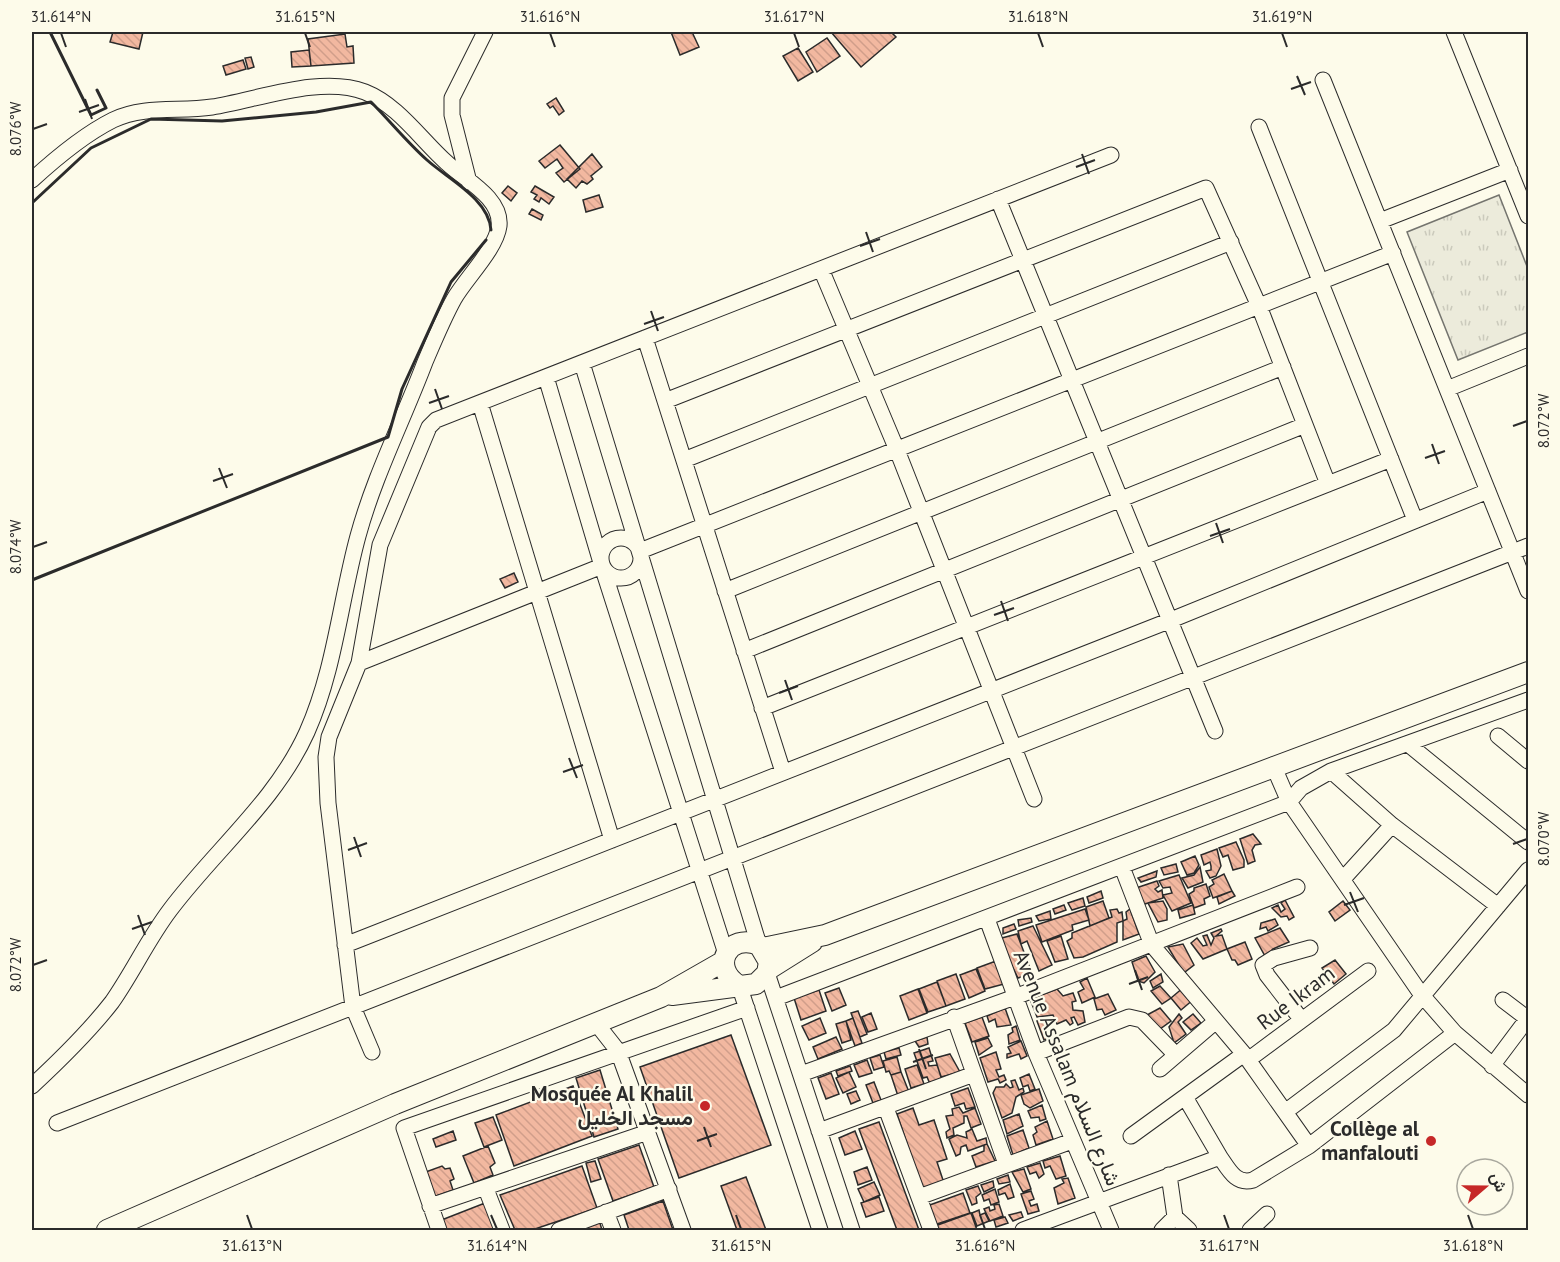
<svg xmlns="http://www.w3.org/2000/svg" width="1560" height="1262" font-family="'PT Sans',Vazirmatn,sans-serif">
	<defs>
		<pattern id="park-tufts" width="24" height="20" patternUnits="userSpaceOnUse" patternTransform="scale(1.5)"><rect width="24" height="20" fill="#ecebdb"/><path d="M3 7l-1-3M5 7V3M7 7l1-3M15 17l-1-3M17 17v-4M19 17l1-3" fill="none" stroke="#cbcabc"/></pattern>
		<pattern id="building-back-hatch" width="6" height="6" patternUnits="userSpaceOnUse" patternTransform="scale(1.5)"><rect width="6" height="6" fill="#f2b8a0"/><path d="M-1 5l2 2M0 0l6 6M5-1l2 2" fill="none" stroke="#d09e8a"/></pattern>
	</defs>
	<rect width="100%" height="100%" fill="#fdfbea"/>
	<path fill="url(#park-tufts)" stroke="#74746e" stroke-width="1.5" d="M1499,195l29,74v63l-70,28 -51,-128z"/>
	<path fill="url(#building-back-hatch)" stroke="#2b2b2b" stroke-width="1.5" d="M113,32h30l-4,17 -29,-7z
		M671,32h21l7,15 -19,8z
		M831,32h60l5,5 -35,30z
		M345,34l2,13 6,-1 1,17 -43,3 -3,-27z
		M827,38l13,18 -23,16 -11,-20z
		M798,48l15,24 -15,9 -15,-25z
		M309,50l2,16 -19,1 -1,-15z
		M251,57l3,10 -6,2 -3,-11z
		M243,60l3,9 -20,6 -3,-9z
		M556,98l8,13 -5,4 -6,-9 -3,2 -3,-4z
		M560,145l20,24 -16,13 -8,-9 7,-5 -6,-9 -12,9 -6,-7z
		M592,154l10,13 -11,9 2,3 -6,5 -5,-3 -6,7 -9,-9z
		M508,186l9,7 -6,8 -9,-8z
		M535,186l19,11 -5,7 -8,-6 -2,4 -5,-3 3,-4 -6,-3z
		M599,195l4,12 -17,5 -3,-12z
		M532,209l11,6 -2,5 -12,-6z
		M514,573l4,9 -13,6 -5,-9z
		M1253,834l8,10 -6,1 -3,5 3,11 -7,3 -8,-25z
		M1236,842l8,18v7l-11,3 -5,-15 -5,2 -4,-9z
		M1217,849l4,17 -5,10 -6,2 -4,-7 5,-1v-4l-1,-4 -6,3 -3,-10z
		M1195,856l4,9 -5,8 -7,2 -6,-13z
		M1176,864l2,8 -14,3 -3,-7z
		M1200,867l3,15 -15,6 -6,-10 12,-3z
		M1157,871l-1,6 -15,5 -3,-4z
		M1224,874l8,17 -19,7 -4,-11 5,-3 -2,-4z
		M1179,875l12,28 -19,8 -9,-16 9,-2 -2,-6 -7,1 -4,-7z
		M1157,881l2,5 -4,3 3,3 4,-2 1,8 -21,7 -6,-17z
		M1206,884l4,12 -6,3 1,5 -11,4 -5,-14 5,-3v-3z
		M1101,891l2,7 -14,5 -2,-6z
		M1232,891l3,5 -16,8 -2,-7z
		M1083,898l2,8 -13,4 -4,-7z
		M1285,900l9,17 -5,3 -2,-4 -6,1 -9,-9 6,-3 3,7 4,-3 -4,-6z
		M1103,901l6,17 -19,8 -4,-19z
		M1163,901l4,8v11l-9,2 -10,-19z
		M1343,901l7,9 -15,11 -6,-9z
		M1064,905l2,5 -11,4 -2,-5z
		M1193,905l2,9 -15,4 -2,-8z
		M1085,909l4,11 -17,5 1,5 -31,12 -6,-17z
		M1117,909l2,4 3,-1 1,9 -6,2v19l-34,15 -9,1 -7,-17 5,-3v-5l40,-16 -2,-7z
		M1130,909l9,25 -16,6v-19l4,-2 -1,-7z
		M1050,911l1,8 -12,2 -3,-5z
		M1031,918l1,4 -13,4 -1,-6z
		M1275,919l3,6 -10,6 -2,-4 -6,2 1,-6z
		M1014,924l2,5 -13,5v-6z
		M1033,926l19,39 -13,6 -12,-30 -6,3 -3,-13z
		M1280,928l9,14 -16,7 -8,7 -10,-18z
		M1221,929l1,2 -6,5 6,-1 5,14 -24,10 -12,-16 6,-5 6,8 4,-1 -4,-9 4,-1 4,10 3,-7 -3,-5z
		M1017,934l15,39 -14,5 -20,-39z
		M1061,936l7,23 -13,3 -8,-21z
		M1245,942l7,17 -14,6 -3,-5h-3l-5,-11z
		M1183,944l11,21 -13,10 -1,-8 -12,-20z
		M1146,956l9,16 -11,11 -6,-2 -6,-19z
		M1335,960l11,14 -12,10 -12,-16z
		M996,961l8,23 -19,5 -8,-21z
		M976,969l9,22 -16,7 -9,-23z
		M956,974l9,25 -19,7 -9,-25z
		M1161,974l2,8 -10,6 -3,-7z
		M1087,978l8,19 -13,6 -4,-11 6,-3 -4,-7z
		M937,982l9,24 -18,6 -9,-23z
		M1160,986l11,12 -9,6 -11,-13z
		M1184,987l10,12 -13,11 -10,-12z
		M839,988l7,17 -14,6 -7,-18z
		M918,989l9,24 -18,7 -9,-24z
		M1057,989l6,7 10,-3 3,8 -4,1 1,8 10,1 2,11 -7,3 -4,-8 -3,1 2,5 -3,2 -4,-5 -9,4 -4,-9 -16,2 -7,-18z
		M819,990l7,21 -25,9 -7,-22z
		M1108,994l8,16 -11,5 -3,-6 -5,1 -3,-11z
		M1005,1008l6,17 -14,2 -2,-8 -6,3 -2,-6z
		M1160,1008l11,13 -11,8 -13,-14z
		M858,1011l9,23 -7,3 -9,-24z
		M871,1013l6,16 -9,3 -6,-15z
		M1179,1014l3,4 -4,4 8,12 -12,9 -5,-16z
		M1193,1014l8,9 -10,7 -8,-8z
		M982,1017l7,19 -17,6 -7,-19z
		M820,1018l6,15 -17,7 -7,-14z
		M853,1018l9,25 -7,3 -9,-25z
		M1046,1019l8,16 -10,5 -7,-19z
		M846,1021l5,19 -9,3 -6,-19z
		M1016,1026l4,14 -11,4 -1,-9 5,-3 -1,-4z
		M731,1035l40,110 -92,33 -39,-111z
		M836,1037l6,12 -24,10 -5,-12z
		M927,1037l1,7 -9,3 -4,-6z
		M988,1038l4,8 -13,9 -4,-13z
		M1021,1041l6,15 -6,3 -2,-5 -12,4v-4l4,-1 -3,-6z
		M899,1048l2,7 -15,4 -2,-7z
		M929,1048l4,13 -5,1 1,4 8,-1 5,14 -12,5 -3,-7 -4,1 -9,-25z
		M996,1052l5,17 -5,1 3,7 5,-2 2,5 -6,3 -2,-4 -10,3 -8,-24z
		M950,1054l10,18 -19,5 -6,-19z
		M880,1055l4,12 -10,3 -4,-12z
		M897,1057l4,15 -10,3 -2,-4 -3,1 -3,-11z
		M867,1060l5,13 -13,4 -5,-12z
		M917,1065l7,19 -13,4 -6,-19z
		M850,1066l2,5 -14,5 -2,-5z
		M600,1070l18,59 -24,8 -18,-59z
		M849,1072l7,15 -13,6 -7,-15z
		M901,1072l8,20 -11,4 -7,-21z
		M831,1073l8,21 -13,5 -8,-21z
		M1029,1074l6,15 -5,2 -2,-6 -5,2 -3,-9z
		M1015,1080l4,10 4,-2 1,4 -8,5 -4,16 -10,5 -9,-25 3,-6h8l2,-3 4,4 3,-1 -2,-6z
		M874,1082l7,18 -8,3 -7,-18z
		M573,1086l19,50 -78,30 -18,-51z
		M968,1088l7,19 -9,2 -2,-6 -9,3 -4,-12z
		M1039,1089l4,12 -13,7 -6,-4 -3,-9z
		M856,1091l4,9 -9,4 -4,-10z
		M1042,1105l4,14 -6,2 -1,-4 -8,1 -3,-7z
		M959,1107l4,6 12,-5 6,16 -10,4 -4,-12h-3v7l-11,5 1,7 -7,3 -1,-6 4,-3 -4,-13 7,-1 -1,-6z
		M913,1108l6,17 15,-5 13,39 -10,3 7,21 -21,8 -26,-77z
		M1019,1114l4,12 -16,8 -4,-14z
		M493,1117l9,23 -18,7 -9,-24z
		M1047,1121l6,18 -17,6 -3,-10 4,-3 -2,-5z
		M879,1122l40,108h-22l-38,-101z
		M972,1129l5,12 9,-3 1,6 -19,7 -2,-6 -5,2 -1,7 -4,2 -7,-17 8,-4 10,3 -1,-6z
		M1023,1130l6,18 -16,7 -6,-19z
		M453,1131l3,9 -20,7 -3,-8z
		M855,1131l7,18 -17,6 -6,-17z
		M987,1144l8,17 -19,6 -4,-11 12,-5v-6z
		M639,1145l15,42 -41,14 -15,-42z
		M488,1146l7,17 -5,4 3,8 -19,8 -11,-27z
		M1060,1156l6,20 -10,3 -6,-13 -5,2 -2,-7z
		M595,1161l6,18 -10,3 -5,-19z
		M1040,1163l4,11 -5,4 -3,-6 -6,2 -3,-7z
		M442,1166l3,3 5,-1 4,11 -4,2 3,9 -22,8 -8,-25z
		M582,1166l15,42 -65,22h-17l-15,-35z
		M867,1167l5,13 -14,5 -4,-13z
		M1024,1169l7,20 -8,3 -11,-20z
		M1008,1175l2,7 -11,2 -2,-5z
		M746,1177l20,53h-29l-16,-44z
		M1068,1178l7,20 -17,6 -4,-16 10,-5 -2,-4z
		M993,1181l1,6 -10,5 -3,-7z
		M874,1182l6,13 -16,7 -6,-13z
		M1010,1184l4,13 -6,2 -3,-6 -6,2 -1,-5z
		M978,1186l3,7 -5,4 1,6 -5,2 -6,-15z
		M995,1189l4,13 -8,3 -2,-6 -5,2 -2,-6z
		M1031,1191l3,8 -5,2 2,5 6,-2 2,7 -11,3 -7,-20z
		M963,1193l7,20 -36,12 -7,-19z
		M879,1197l5,14 -18,6 -5,-14z
		M663,1201l10,29h-44l-5,-15z
		M485,1203l10,27h-53l-3,-9z
		M999,1204l4,12 -13,5 -6,-12 5,-2 1,4 5,-2 -1,-4z
		M979,1210l1,5 5,-2 4,8 -12,5 -5,-13z
		M1021,1212l2,5 -10,4 -4,-6z
		M971,1213l6,17h-41l-1,-4z
		M1005,1217l3,6 -12,4 -2,-7z
		M599,1220l3,10h-32z"/>
	<g fill="none" stroke-linecap="round" stroke-linejoin="round">
		<g stroke="#2b2b2b" stroke-width="17">
			<path id="minor" d="M1454,32l74,184
				M1323,80l205,511
				M1259,127l156,393
				M32,180c24,-22 51,-45 81,-60 31,-15 66,-8 99,-13 45,-7 109,-32 153,-15 33,13 57,49 82,71 18,17 55,35 52,63 -3,23 -33,52 -45,73 -11,20 -20,42 -29,63 -22,58 -51,115 -67,174 -18,66 -23,133 -51,196 -31,69 -92,118 -137,178 -22,29 -37,62 -58,92 -24,31 -52,58 -80,84
				M469,182l-17,-67v-17l33,-66
				M998,199l217,532
				M1380,221l130,-51
				M821,269l76,181 137,349
				M645,338l138,434
				M582,363l177,582
				M546,377l56,189 124,388
				M1447,389l81,-33
				M665,401l541,-213 53,118 69,178
				M480,403l132,437
				M684,460l547,-218
				M601 558a20 20 0 1 1 40 0a20 20 0 1 1-40 0Z
				M640,551l753,-298
				M725,591l558,-224
				M744,651l561,-226
				M359,663l243,-97
				M762,708l629,-249
				M1498,736l30,25
				M1408,744l120,98
				M1273,765l16,37 132,192 34,39 73,62
				M1331,771l61,54 106,81
				M1122,867l30,78 92,109 65,92
				M1343,879l49,-54
				M987,919l49,134 75,177
				M345,945l826,-325 317,-129
				M767,973l85,257
				M739,985l81,245
				M776,998l513,-196 12,-14 30,-17 197,-71
				M1503,1000l25,19
				M954,1017l52,147
				M1301,1019l-34,-44 -4,-10 11,-7 36,-10
				M596,1023l22,28 65,179
				M372,1052l-19,-45 -25,-204 -2,-46 3,-20 30,-74 21,-118 49,-118 7,-7 675,-265
				M1036,1053l93,-36 13,3 33,34
				M1248,1060l120,-89
				M1492,1066l36,-48
				M1160,1069l56,-48
				M801,1074l214,-77 282,-110
				M1185,1097l35,60
				M886,1108l45,122
				M1285,1112l109,-82 134,-160
				M57,1123l1471,-577
				M819,1131l155,-57
				M1131,1136l113,-82
				M1169,1175l6,42
				M486,1189l16,41
				M919,1197l153,-56
				M430,1206l218,-74
				M606,1212l7,18
				M1175,1217l14,13
				M439,1230l-35,-102 343,-120
				M559,1230l110,-41
				M1023,1230l197,-73c9,13 16,28 33,23l56,-34 146,-113
				M1162,1230l13,-13
				M1250,1230l17,-16"/>
		</g>
		<g stroke="#2b2b2b" stroke-width="22">
			<path id="major" d="M763,948l62,-13 703,-263
				M769,969l43,-27
				M672,995l84,-11 11,-11 2,-11 -10,-17c-31,-13 -49,22 -21,40
				M107,1230l288,-126 266,-107 63,-36"/>
		</g>
		<use href="#minor" stroke="#fdfbea" stroke-width="15"/>
		<use href="#major" stroke="#fdfbea" stroke-width="20"/>
		<path stroke="#2b2b2b" stroke-width="3" d="M50,32l41,83 15,-7 -9,-18
			M32,203l59,-55 60,-29 71,2 94,-9 55,-10c19,19 36,40 56,58 21,19 62,39 64,70
			M32,580l356,-143 14,-48 49,-107 35,-42"/>
	</g>
	<path fill="none" stroke="#2b2b2b" stroke-width="2" d="M61,33l5,14M305,33l5,14M550,33l5,14M794,33l5,14M1038,33l5,14M1282,33l5,14M1297,76l8,19M1291,89l20,-7M85,99l7,20M79,112l20,-7M33,129l14,-5M1082,154l7,20M1076,167l19,-7M866,232l7,20M860,246l20,-7M651,311l7,20M644,324l20,-7M435,389l7,20M429,403l20,-7M1513,426l14,-5M1432,444l7,20M1425,458l20,-7M219,468l8,20M213,481l20,-7M1216,523l7,20M1210,536l20,-7M33,547l14,-5M1001,601l7,20M994,615l20,-7M785,680l7,20M779,693l19,-7M569,758l8,20M563,772l20,-7M354,837l7,20M1513,844l14,-5M348,850l19,-7M1350,892l8,20M1344,905l20,-7M138,915l7,20M132,929l20,-7M33,965l14,-5M1135,970l7,20M1129,984l19,-7M919,1049l7,20M913,1062l20,-7M704,1127l7,20M697,1141l20,-7M247,1215l5,14M491,1215l6,14M736,1215l5,14M980,1215l5,14M1224,1215l5,14M1468,1215l5,14"/>
	<g fill="#c62828" stroke="#fdfbea" stroke-width="2">
		<circle cx="705" cy="1106" r="6"/>
		<circle cx="1431" cy="1141" r="6"/>
	</g>
	<g text-anchor="middle" stroke-width="4.5" stroke-linejoin="round" paint-order="stroke">
		<g font-size="21" fill="#2b2b2b" stroke="#fdfbea">
			<text transform="translate(1296 998) rotate(-37)" y="7">Rue Ikram</text>
			<text transform="translate(1067 1068) rotate(68)" y="7">Avenue Assalam شارع السلام</text>
		</g>
		<g font-size="21" font-weight="bold" fill="#2b2b2b" stroke="#fdfbea" text-anchor="end">
			<text x="693" y="1101">Mosquée Al Khalil<tspan x="693" dy="24">مسجد الخليل</tspan></text>
			<text x="1419" y="1136">Collège al<tspan x="1419" dy="24">manfalouti</tspan></text>
		</g>
	</g>
	<rect width="1560" height="1262" fill="none" stroke="#fdfbea" stroke-width="66"/>
	<g transform="translate(1485 1187) rotate(70)"><circle r="28" fill="#fdfbea" stroke="#a9a89e" stroke-width="1.5"/>
	<path d="M0-4.5L10 22L0 15L-10 22Z" fill="#c62828"/>
	<text y="-9" font-size="16" font-weight="bold" text-anchor="middle" fill="#2b2b2b">ش</text>
	</g>
	<rect x="33" y="33" width="1494" height="1196" fill="none" stroke="#2b2b2b" stroke-width="2"/>
	<g font-size="15" text-anchor="middle" fill="#2b2b2b">
		<text x="61" y="22">31.614°N</text>
		<text x="305" y="22">31.615°N</text>
		<text x="550" y="22">31.616°N</text>
		<text x="794" y="22">31.617°N</text>
		<text x="1038" y="22">31.618°N</text>
		<text x="1282" y="22">31.619°N</text>
		<text transform="translate(16 129) rotate(-90)" y="5">8.076°W</text>
		<text transform="translate(1544 421) rotate(-90)" y="5">8.072°W</text>
		<text transform="translate(16 547) rotate(-90)" y="5">8.074°W</text>
		<text transform="translate(1544 839) rotate(-90)" y="5">8.070°W</text>
		<text transform="translate(16 965) rotate(-90)" y="5">8.072°W</text>
		<text x="252" y="1251">31.613°N</text>
		<text x="497" y="1251">31.614°N</text>
		<text x="741" y="1251">31.615°N</text>
		<text x="985" y="1251">31.616°N</text>
		<text x="1229" y="1251">31.617°N</text>
		<text x="1473" y="1251">31.618°N</text>
	</g>
</svg>
